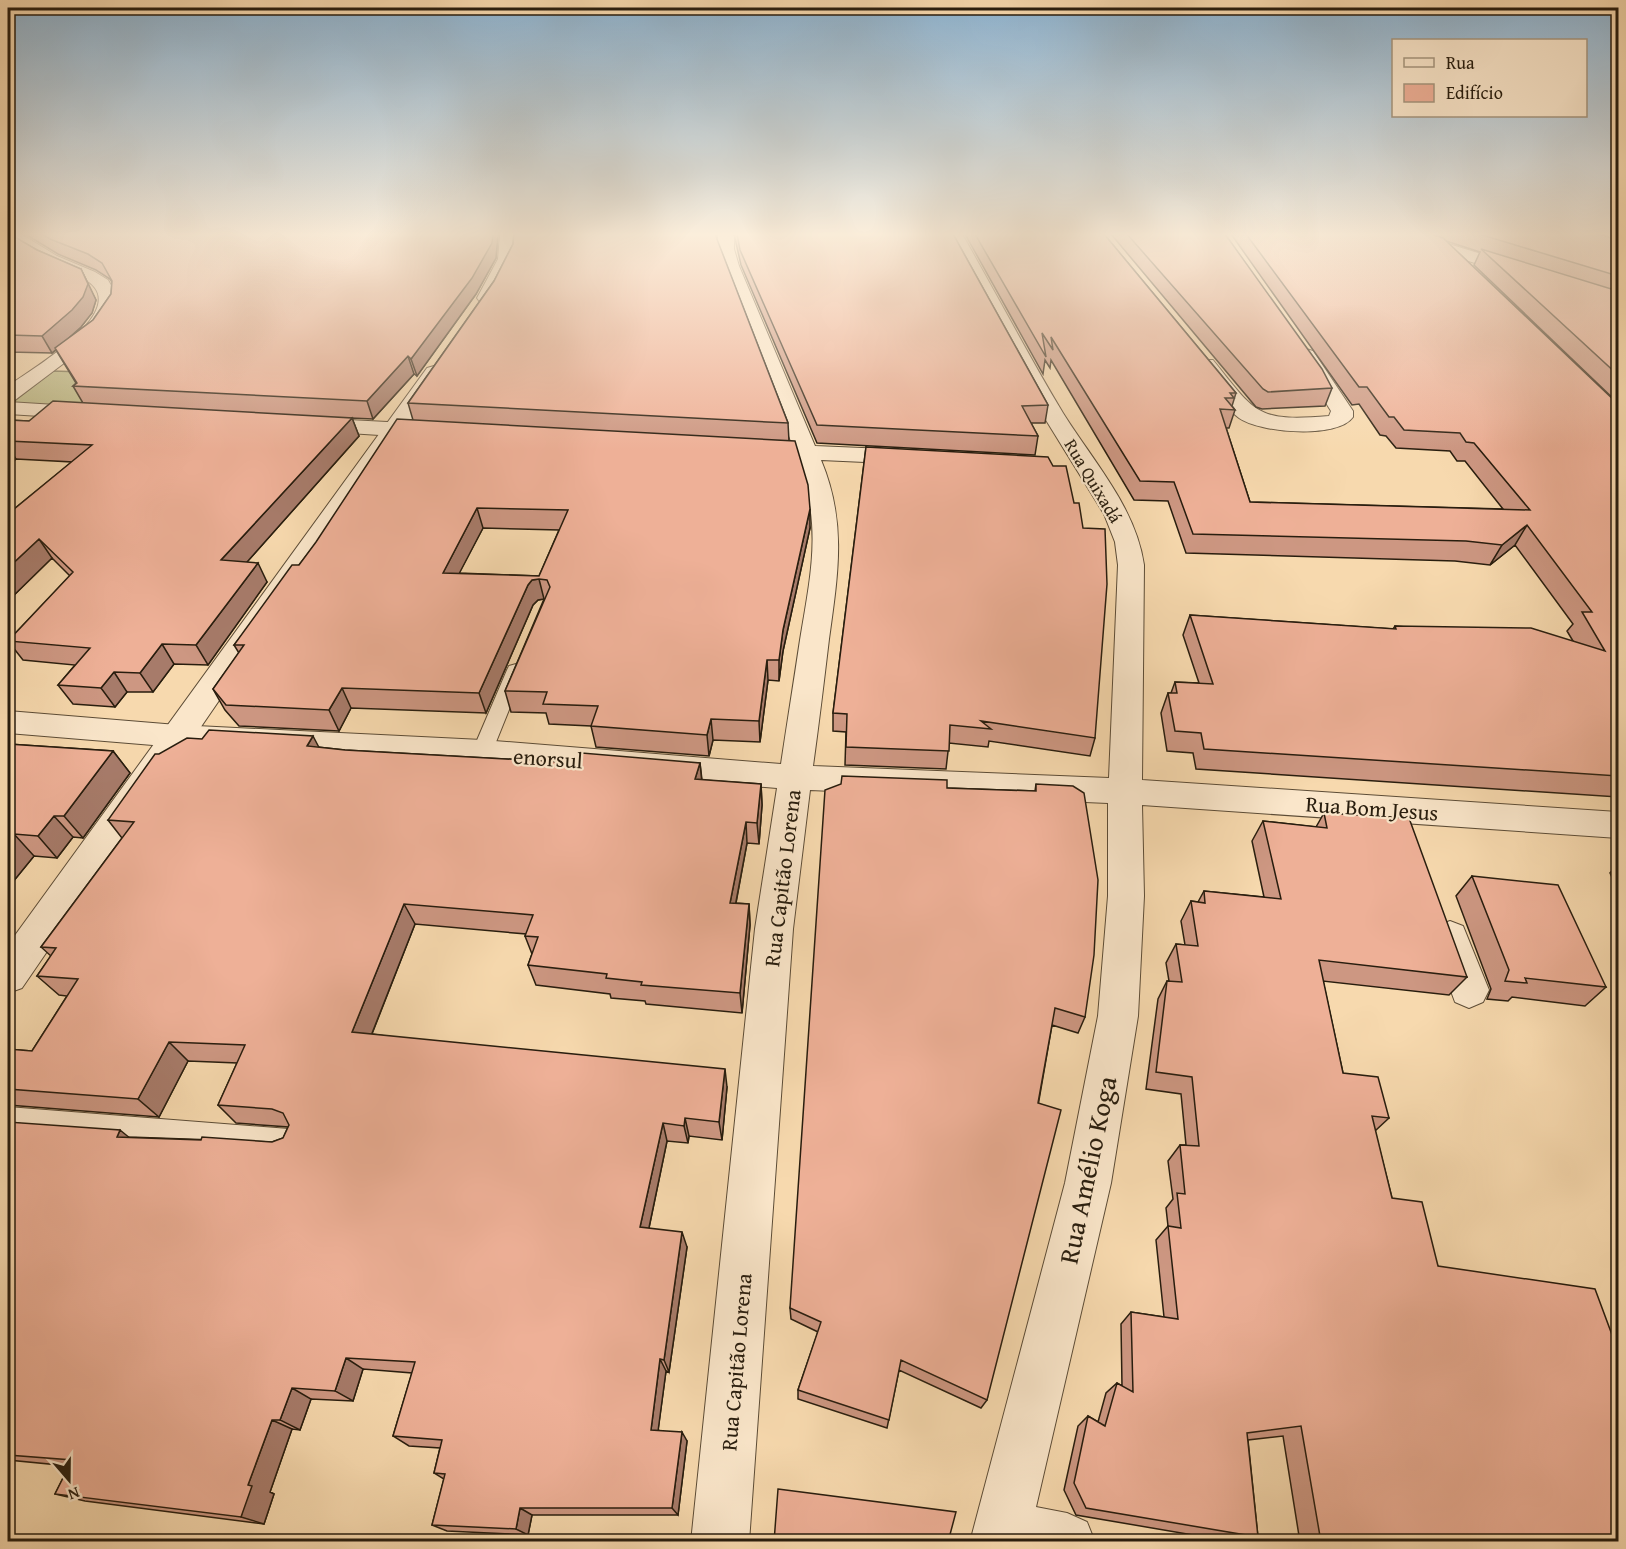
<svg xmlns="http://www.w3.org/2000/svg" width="1626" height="1549" font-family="'Gentium Book Plus',serif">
	<rect width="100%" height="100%" fill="#f7d9ae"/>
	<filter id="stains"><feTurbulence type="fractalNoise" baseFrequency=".00333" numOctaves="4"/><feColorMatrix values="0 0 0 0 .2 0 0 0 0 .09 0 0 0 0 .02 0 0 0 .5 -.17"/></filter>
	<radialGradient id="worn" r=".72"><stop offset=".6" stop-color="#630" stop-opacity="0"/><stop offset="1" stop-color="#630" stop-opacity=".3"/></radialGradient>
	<path fill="#bfbe89" stroke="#746e4c" stroke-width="1.5" d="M53,371l31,1 16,5 -19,33 -73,-4z"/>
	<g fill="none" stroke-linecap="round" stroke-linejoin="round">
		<g stroke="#5c4c36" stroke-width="2">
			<path id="service" d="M516,664l7,2 2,4 -33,82 -3,5 -7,2 -7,-2 -3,-5 35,-82 2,-4z
				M8,1107l281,22 10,4 4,10 -4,10 -10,4 -281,-22z"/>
		</g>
		<g stroke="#5c4c36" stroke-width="2">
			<path id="minor" d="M718,234h16v15l5,17 76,180 94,4 8,2 3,5 -3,5 -8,2 -88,-4c26,62 17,114 8,179 -5,42 -10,84 -16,127l296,12 9,-213 -3,-23 -11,-28 -63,-102 -95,-178h16c34,59 66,121 101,179 30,48 73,95 81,152l-2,215 476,32v26l-476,-33 2,91 -6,120 -27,167 -75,324 31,6 20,9 8,20h-125l95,-359 33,-167 10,-120v-93l-298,-13 -17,139 -44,613h-58l64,-613 22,-141 -295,-24 -305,-17 -169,-14v-22l169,14 305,15 299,24c6,-41 13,-83 19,-124 11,-67 23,-115 -3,-182l-19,-2 -3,-5 3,-5 14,-2 -69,-178 -5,-17z
				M1392,234h24l108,33 3,4 -3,4h-12l-118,-38z
				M1306,349l7,2 40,60v6c-15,22 -93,16 -114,1 -17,-13 -31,-36 -43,-54l3,-4h14c43,54 44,62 116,56l2,-5 -35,-56 3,-4z
				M8,402l80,5 8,1 3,5 -3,5 -8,1 -80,-5z
				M310,418l116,6 8,2 3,5 -3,5 -8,2 -124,-8 -3,-5 3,-5z
				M1450,921l13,5 26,64 -6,12 -14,6 -14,-6 -24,-65 6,-11z"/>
		</g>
		<g stroke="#5c4c36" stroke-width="2">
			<path id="tertiary" d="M8,234h13l36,22 38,16 13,8 10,18 -1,11 -17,27 -85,64 -7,2v-16c21,-15 110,-67 87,-98 -9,-13 -35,-17 -49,-24 -13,-7 -26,-16 -38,-25z
				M500,234h16l-2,25 -22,43h-12l-3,-4 21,-39z
				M434,366l7,2 3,4 -422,616 -14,5v-48l419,-577z"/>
		</g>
		<use href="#service" fill="#fae6ca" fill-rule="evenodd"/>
		<use href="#minor" fill="#fae6ca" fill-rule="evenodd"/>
		<use href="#tertiary" fill="#fae6ca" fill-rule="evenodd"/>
	</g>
	<path fill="#cd9782" stroke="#281d0e" stroke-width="1.5" fill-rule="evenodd" d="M8,234l29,16 44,19 15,31 -4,13 -11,14 -11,10 23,-17 18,-26 1,-12 -2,-3 -14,-9 -38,-16 -33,-20h473l-2,24 -20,36 -59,82 -3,-2 -41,45 -21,-1 7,18 -112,126 20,20 -59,83 -34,-1 -21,28h-26l-12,15 -42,-3 -15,-19 17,-20 -52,-5 -15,-19 62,-65 -18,-18 -44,43v-87l64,-52 -56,-3 -8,6v-45l21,1 54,-18 -10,-17 3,-3 -20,-33 -4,3 -43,-1 -1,1z
		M514,234h202v4l72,185 1,18 21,87 -27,123 -4,30 -11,-1 -8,62 -47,-2 -4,16 -113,-9 -5,-21 -42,-2 -3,-11 -35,-1 -6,-21 39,-92 -6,1 -5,5 -47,108 -135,-5 -12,23 -100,-5 -14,-16 -12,-21 26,-36 -5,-8 65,-80 114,-145 -5,-17 86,-122 19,-37zM483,528l76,2 -20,46 -80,-3z
		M734,234h219l95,171 -3,18h-14l7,13 -3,19 -218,-12 -76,-178z
		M965,234h139l132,159 -4,13 3,4 -6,18h-3l24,74 253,7 -38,-48h-8l-7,-10 -54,-3 -10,-12 -6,-1 -21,-31 -7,1 -121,-171h387v169l-144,-138 6,-13 -34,-11 172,163v393l-422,-28 -3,-16 -26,-2 -6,-38 7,-20h3l4,-11 24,1 -16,-48 7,-20 203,14 2,-3 178,15 -6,-10 6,-7 -58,-79 -25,20 -35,-4 -269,-8 -18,-52 -34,-1 -83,-140 -1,8 -5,-8 -2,14z
		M1111,234h114l107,154 -7,18 -63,3 -6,-2z
		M866,447l229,291 -5,18 -101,-15 -1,6 -39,-4 -3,26 -101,-4 1,-33 -13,-1v-18z
		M8,744l105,7 17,22 -47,65 -10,-1 -16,21 -23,-2 -26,32z
		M318,747l27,3 234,13h121l2,17 59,4 1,21 -3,39 -12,-1 -11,60 13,1 1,21 -8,88 -96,-9 -1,-3 -34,-3 -1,-4 -74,-9 -8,-20 4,-11 -7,-18 1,-2 -111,-10 -43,110 355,53 -5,53 -33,-4 -1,7 -21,-2 -18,87 38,19 -18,125 -3,-1 -8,59 29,11 -9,74h-146l-4,20 -81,-4 -15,-6 12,-46 -10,-6 6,-25 -31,-2 -16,-10 19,-63 -49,-4 -10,32 -42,-2 -11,31 -8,-1 -22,63 4,2 -10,30 -179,-23 -30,-7 14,-28 -61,-6v-338l121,15 143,5 11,-4 5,-11 -52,-4 -18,-18 19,-42 -49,-2 -29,56 -151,-12v-56l24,2 35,-55 -8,-1 -22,-19 14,-20 -10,-9 81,-109 -14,-18z
		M1036,784l49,233 -7,16 -26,-8 -65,375 -6,8 -82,-38 -12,58 -89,-29v-9l20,-58 -27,-13 -1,-11 157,-520 88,3z
		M1324,813l143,164 -18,18 -126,-14 20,92 46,45 -14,13 17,67 46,68 180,276h-318l-17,-106 -35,4 10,97 -13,5h-11l-158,-27 -12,-25 14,-64 10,-10 10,6 8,-29 11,-10 5,3 -1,-62 10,-12 33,5 -8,-77 12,-14 -2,-18 7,-9 -5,-38 12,-16h6l-5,-51 -35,-5 12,-90 9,-18h2l-3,-18 10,-19 9,1 -4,-24 10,-20 7,1 6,-11 60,6 -12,-56 11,-20 53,6z
		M1618,864v27l-8,-18z
		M1472,876l134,111 -21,19 -73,-9 -4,4 -21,-2 4,-10 -35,-93z"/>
	<path fill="#a77b6a" stroke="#281d0e" stroke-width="1.5" d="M493,234h5l-2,24 -20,36 -59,82 -6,-17z
		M81,269l15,31 -4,13 -11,14 -29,26 -10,-17z
		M408,356l6,18 -41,45 -6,-18z
		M352,418l7,18 -128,144 -10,-20z
		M8,446l8,13 -8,6z
		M477,508l6,20 -34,65 -6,-20z
		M810,509v19l-27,123 -4,30v-21l4,-30z
		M1527,525l-12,20 -25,20 12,-20z
		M39,539l13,19 -44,43v-33z
		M258,563l9,19 -59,83 -12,-20z
		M539,579l5,20 -6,1 -5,5 -47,108 -7,-20 49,-108 4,-5z
		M162,644l12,20 -21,28 -13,-19z
		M767,660l1,20 -8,62 -1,-21z
		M114,672l13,20 -12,15 -14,-19z
		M342,688l9,20 -12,23 -10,-21z
		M711,719l2,21 -4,16 -2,-21z
		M313,736l11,21 -17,-11z
		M113,751l17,22 -47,65 -19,-22z
		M700,763l2,21 -7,-5z
		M761,784l1,21 -3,39 -2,-21z
		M54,816l19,21 -16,21 -19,-22z
		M746,822l1,21 -15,80 -2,-20z
		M14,834l20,22 -26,32v-46z
		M404,904l11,20 -50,127 -13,-19z
		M749,904l1,21 -8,88 -2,-20z
		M169,1042l19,19 -29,56 -21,-18z
		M725,1069l2,18 -5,53 -3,-18z
		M685,1118l4,18 -1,7 -4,-17z
		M663,1123l4,18 -21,101 -6,-15z
		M120,1130l22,18 -25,-11z
		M682,1232l5,15 -18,125 -5,-12z
		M346,1358l17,11 -10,32 -18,-10z
		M660,1359l6,12 -9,68 -6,-9z
		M292,1388l19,11 -11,31 -20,-10z
		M272,1420l20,9 -22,63 4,2 -10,30 -23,-7 7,-32z
		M682,1432l5,9 -9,74 -6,-7z
		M520,1508l12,7 -4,20 -12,-6z"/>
	<path fill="#eeb097" stroke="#281d0e" stroke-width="1.5" fill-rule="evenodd" d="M8,234h2l27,16 44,19 7,15 -5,13 -11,13 -30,26 -34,-1z
		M42,234h451l-1,9 -20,35 -61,81 -3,-3 -41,45 -294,-15 4,-3 -22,-35 38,-28 18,-26 1,-13 -10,-18 -14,-9 -38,-15z
		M514,234h201l73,189 -380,-20 86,-122 19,-37z
		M737,234h216l95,171 -26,1 16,30 -221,-11 -77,-175z
		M975,234h129l132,159h-6l4,5h-9l10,12 -15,-1 30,93 280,8 -56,-67 -8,-1 -6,-9 -56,-3 -10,-13h-5l-22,-30h-8l-113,-153h185l12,4 175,166v372l-414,-27 -3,-16 -26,-2 -7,-38h9l-2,-11 38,2 -23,-69 206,14 -1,-3 136,2 74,23 -23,-39h10l-65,-87 -25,20 -36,-4 -273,-7 -19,-52 -34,-1 -89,-144 2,13 -11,-17 4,24z
		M1127,234h98l97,135 10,19 -64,4 -5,-3z
		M1479,234h121l18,7v35z
		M1481,249l137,42v84z
		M53,401l299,17 -131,142 37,3 -62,82 -34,-1 -22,29 -26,-1 -13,16 -43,-3 32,-37 -82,-7 65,-69 -34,-33 -31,29v-54l84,-69 -84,-4v-21l21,1z
		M397,419l398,22 13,44 2,24 -27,121 -4,30h-12l-8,61 -48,-2 -4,16 -116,-9 7,-20 -55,-2 4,-12 -42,-1 45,-104 -3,-7 -8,-1 -7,1 -4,5 -49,108 -137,-5 -13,22 -103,-5 -13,-16 31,-44h-10l58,-80h7l17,-23zM477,508l91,2 -29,66 -96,-3z
		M866,447l182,10 5,9h13l8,37h5l4,25 22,1 2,55 -12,154 -114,-17 10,8 -41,-4 -1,26 -103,-4 1,-33 -14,-1z
		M209,730l104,6 -6,10 38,4 234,13 3,-10 118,10 -5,16 66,5 -4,39 -11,-1 -16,81 19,1 -9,89 -99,-8 1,-3 -36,-4 1,-4 -79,-9 10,-28 -13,-1 8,-21 -129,-11 -52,128 373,37 -6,53 -34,-4 -1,8 -21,-3 -23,104 42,5 -18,128 -4,-1 -9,71 31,2 -10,76h-152l-4,21 -84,-4 13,-51 -11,-1 8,-33 -49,-4 22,-74 -69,-4 -11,33 -43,-3 -12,32h-8l-24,65 4,1 -11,31 -186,-23 17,-34 -64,-5v-333l112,8 -3,7 84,3 1,-3 70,5 11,-4 6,-13 -6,-12 -11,-4 -54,-4 27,-60 -76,-3 -31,57 -130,-10v-40l24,2 46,-72 -41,-3 19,-28 -15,-1 93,-125 -26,-2 47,-66h4l28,-16 15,1z
		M8,744l105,7 -49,65h-10l-16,20 -24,-2 -6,8z
		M842,776l105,4v8l89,3v-7l37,2 11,7 14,87 -4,75 -9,62 -30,-9 -17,95 23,7 -74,290 -86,-40 -12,60 -91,-30 23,-68 -31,-14 35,-518 16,-6z
		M1324,813l85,5 58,159 -148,-17 24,113 35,4 11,41 -17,-2 20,82 30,4 16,64 157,23 23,62v191h-297l-20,-116 -54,7 11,104 -172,-29 -12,-25 14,-67 17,10 12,-43 16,9 -2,-80 47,7 -10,-93 13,2 -4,-35 8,1 -5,-49 19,1 -7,-69 -36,-5 11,-91 15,1 -6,-38 22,2 -7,-45 14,2 -1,-12 77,8 -18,-78 64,7z
		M1472,876l86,9 48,102 -81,-9 2,5 -22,-2 4,-11z
		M778,1489l178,23 -8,30h-174z"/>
	<linearGradient id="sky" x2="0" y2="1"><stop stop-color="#8db5d4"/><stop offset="0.52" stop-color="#fbeedb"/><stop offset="1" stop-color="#fbeedb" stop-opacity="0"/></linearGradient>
	<rect width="1626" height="451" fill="url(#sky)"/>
	<g text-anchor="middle" stroke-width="4.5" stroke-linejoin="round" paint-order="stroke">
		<g font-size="18" fill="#281d0e" stroke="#fae6ca">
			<text transform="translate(1093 481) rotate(59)" y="6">Rua Quixadá</text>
		</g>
		<g font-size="22" fill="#281d0e" stroke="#fae6ca">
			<text transform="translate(548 758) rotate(4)" y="8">enorsul</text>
			<text transform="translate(1372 808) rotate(4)" y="8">Rua Bom Jesus</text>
			<text transform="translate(782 878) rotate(-83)" y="8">Rua Capitão Lorena</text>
			<text transform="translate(736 1362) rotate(-85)" y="8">Rua Capitão Lorena</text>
		</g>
		<g font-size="27" fill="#281d0e" stroke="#fae6ca">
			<text transform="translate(1088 1170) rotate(-78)" y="9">Rua Amélio Koga</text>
		</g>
	</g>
	<rect width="1626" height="1549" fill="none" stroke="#f7d9ae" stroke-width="30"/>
	<rect x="9" y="9" width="1608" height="1531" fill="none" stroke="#281d0e" stroke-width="3"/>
	<rect x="15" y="15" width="1596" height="1519" fill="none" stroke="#281d0e" stroke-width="1.5"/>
	<rect x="1392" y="39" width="195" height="78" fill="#fae6ca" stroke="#a6967f" stroke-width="1.5"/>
	<rect x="1404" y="58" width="30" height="9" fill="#fae6ca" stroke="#a6967f" stroke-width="1.5"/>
	<text x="1446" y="69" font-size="18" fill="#281d0e">Rua</text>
	<rect x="1404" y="84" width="30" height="18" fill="#eeb097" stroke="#a6967f" stroke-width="1.5"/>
	<text x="1446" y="99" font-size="18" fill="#281d0e">Edifício</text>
	<g transform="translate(69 1480) rotate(160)" stroke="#fae6ca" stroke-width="4.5" paint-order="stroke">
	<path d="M0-4.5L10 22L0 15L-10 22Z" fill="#281d0e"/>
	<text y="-9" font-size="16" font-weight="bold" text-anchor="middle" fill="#281d0e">N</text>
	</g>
	<rect width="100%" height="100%" filter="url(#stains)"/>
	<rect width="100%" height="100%" fill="url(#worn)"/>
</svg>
